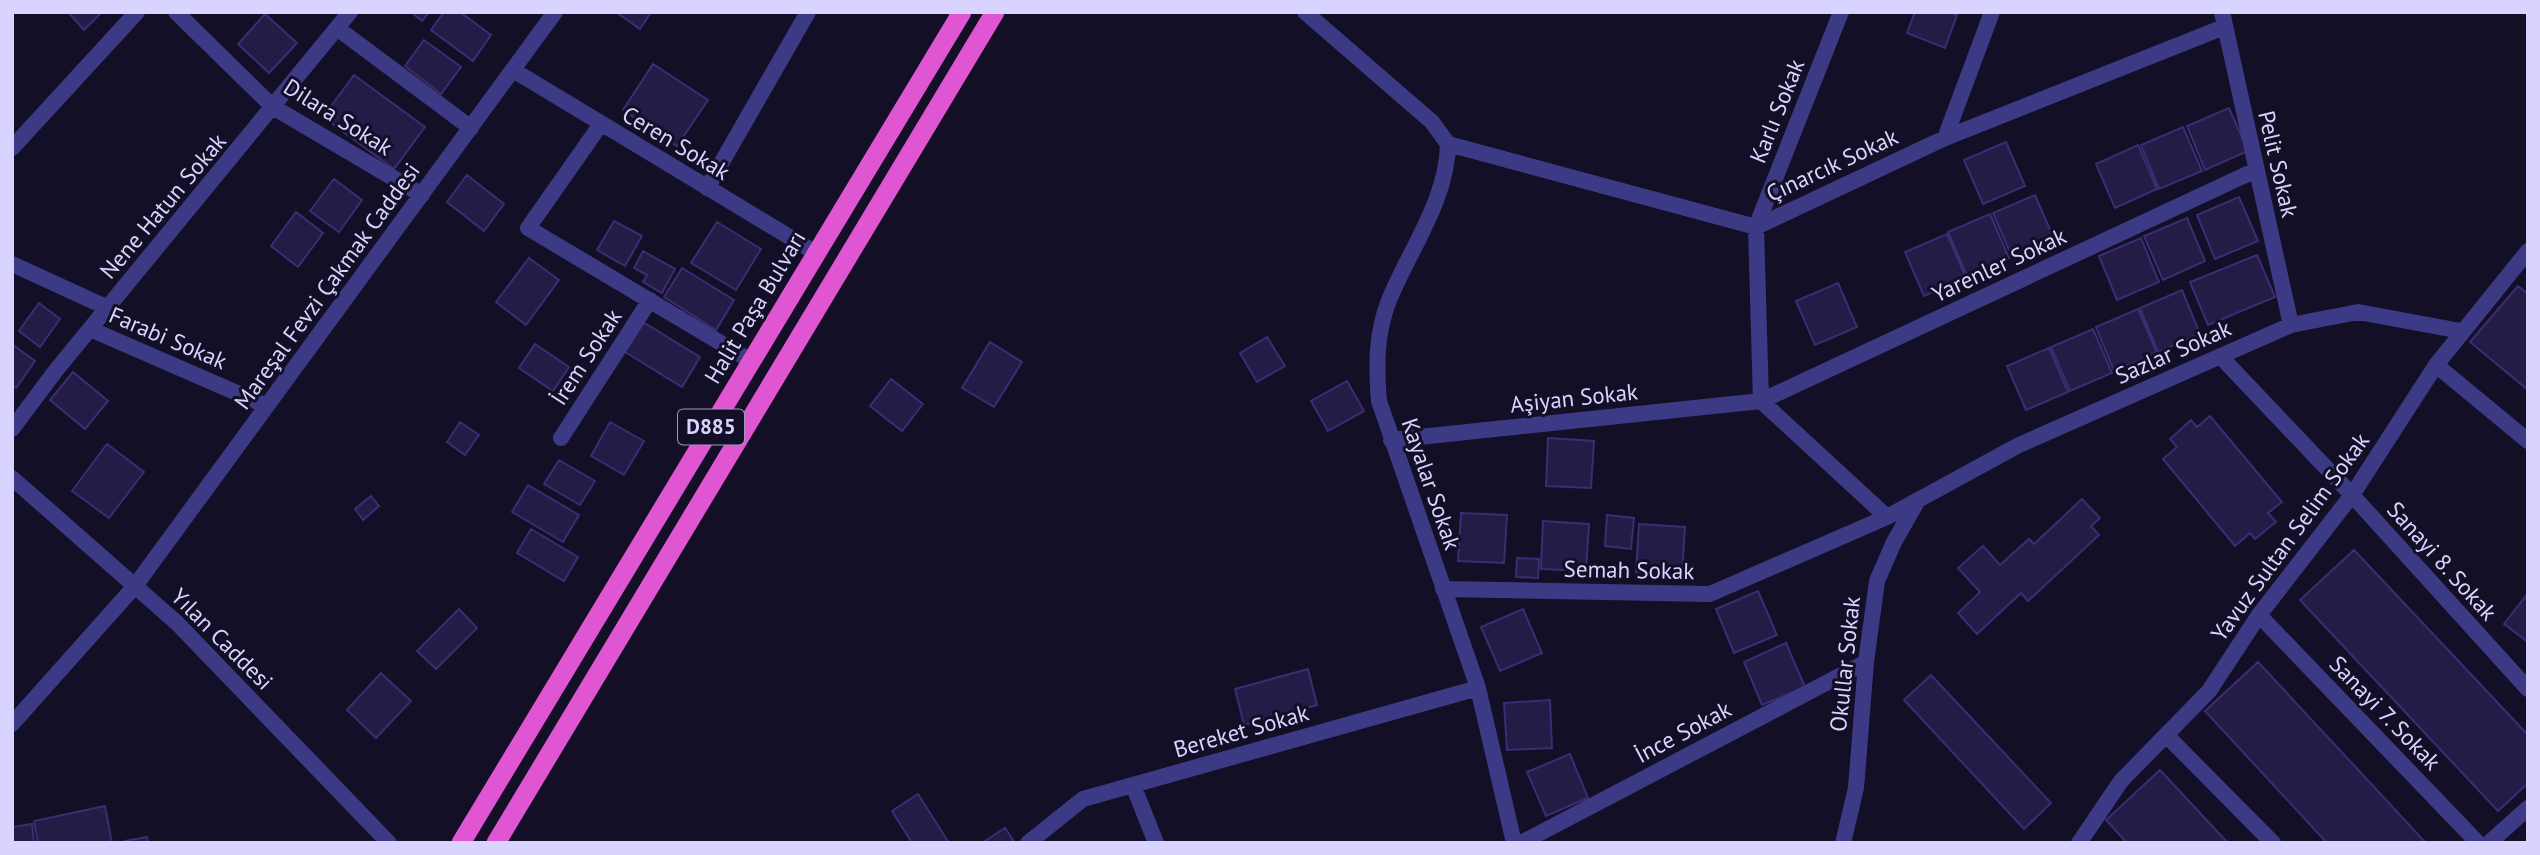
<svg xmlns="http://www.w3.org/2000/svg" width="2540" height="855" font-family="'PT Sans',sans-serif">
	<rect width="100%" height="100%" fill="#130f26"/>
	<path fill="#241b47" stroke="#3b2d73" stroke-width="2" d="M68,12h34l-18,18z
		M411,12h18l-7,9z
		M444,12h16l31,23 -18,26 -42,-31z
		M616,12h35l-11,17z
		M1915,12h34l8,3 -12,33 -38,-15z
		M265,14l32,29 -28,30 -31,-29z
		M424,40l37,27 -20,27 -36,-28z
		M653,64l55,36 -31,46 -54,-36z
		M354,75l71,52 -31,42 -71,-52z
		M2229,108l19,43 -43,19 -18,-44z
		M2183,127l19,44 -43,18 -18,-44z
		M2006,142l19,44 -42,18 -19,-44z
		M2138,145l19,44 -42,19 -19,-44z
		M467,175l37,29 -20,27 -37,-29z
		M334,179l28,21 -23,32 -29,-21z
		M2035,195l19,44 -42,18 -19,-44z
		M2239,197l19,44 -43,18 -18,-44z
		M296,212l27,21 -25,34 -27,-21z
		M1990,214l19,44 -42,18 -19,-44z
		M2187,218l18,43 -42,19 -19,-44z
		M614,221l28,15 -17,30 -28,-16z
		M717,222l44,27 -25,41 -45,-27z
		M1947,234l19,44 -42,18 -19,-44z
		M2141,238l18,44 -42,18 -18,-44z
		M643,251l32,18 -13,24 -19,-11 4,-7 -13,-7z
		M2257,255l18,42 -67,28 -18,-43z
		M529,258l30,22 -33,45 -30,-23z
		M682,268l52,32 -18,30 -52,-33z
		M1838,283l19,44 -42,18 -19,-44z
		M2518,286l10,8v96l-58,-48z
		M2182,290l18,44 -42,18 -18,-44z
		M39,303l21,16 -20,28 -21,-16z
		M2138,309l19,44 -43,18 -18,-44z
		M643,322l57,35 -18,30 -57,-35z
		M2093,329l19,44 -42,18 -19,-44z
		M1267,337l18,29 -28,16 -17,-29z
		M990,342l32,20 -28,45 -32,-19z
		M12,344l23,17 -19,27 -4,-3z
		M535,344l34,23 -16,24 -34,-23z
		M2049,348l19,44 -42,18 -19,-44z
		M73,372l35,29 -23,28 -35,-29z
		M891,379l32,25 -21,27 -32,-25z
		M1347,381l17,30 -36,20 -17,-30z
		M2210,416l72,86 -14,11 8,9 -21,17 -5,-6 -15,13 -72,-87 14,-12 -7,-8 21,-19 6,7z
		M460,422l19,13 -14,20 -18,-13z
		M610,422l34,19 -20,34 -33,-19z
		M1548,438l46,3 -3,47 -45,-2z
		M107,444l37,28 -35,46 -37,-27z
		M559,460l36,21 -15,24 -36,-21z
		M528,485l51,30 -16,27 -51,-30z
		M371,496l8,10 -16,14 -8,-11z
		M2082,499l18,19 -9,8 8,9 -71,66 -7,-8 -44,41 -19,-21 22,-21 -22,-24 25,-22 17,19 29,-26 5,5z
		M1461,513l46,2 -3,48 -46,-2z
		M1607,515l27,3 -3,31 -26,-3z
		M1543,521l46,3 -3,47 -45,-2z
		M1639,524l46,3 -3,47 -46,-2z
		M531,529l47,28 -14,24 -47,-28z
		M2354,550l174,185v48l-30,28 -198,-211z
		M1517,558l22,1 -1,19 -22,-1z
		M1758,591l19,44 -43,18 -18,-44z
		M2528,593v49l-24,-18z
		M459,609l18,19 -41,41 -19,-18z
		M1523,609l19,44 -42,18 -19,-44z
		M1786,643l19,44 -43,18 -18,-43z
		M2258,662l168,181h-99l-122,-132z
		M1308,669l9,36 -73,20 -9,-36z
		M381,673l30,28 -35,37 -29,-28z
		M1931,675l120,128 -27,26 -120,-129z
		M1550,700l2,48 -45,2 -3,-47z
		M1570,754l18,44 -42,18 -19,-44z
		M2160,770l68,73h-101l-21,-23z
		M918,794l31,49h-37l-20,-32z
		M105,806l7,37h-74l-4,-22z
		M32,824l2,19h-22v-16z
		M1005,828l10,15h-33z
		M147,837l1,6h-22l-1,-2z"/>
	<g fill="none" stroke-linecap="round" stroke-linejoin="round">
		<path stroke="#3d3a85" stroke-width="16" d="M176,12l97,95 149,88
			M1305,12l127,110 16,22
			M1841,12l-85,215 5,174 126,116
			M2222,12l69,313
			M337,28l134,100
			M513,70l303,183
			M601,124l-73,104 223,133
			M1945,138l47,-126
			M1448,144l308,83 189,-89 279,-111
			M1448,144c-1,56 -38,105 -59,156 -13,33 -13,66 -10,101l99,287 36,155
			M12,148l125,-136
			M707,188l101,-176
			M12,264l96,44
			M90,329l177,77
			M2220,356l132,139 176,194
			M2436,365l92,76
			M12,429l45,-60 293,-357
			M561,438l89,-138
			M1391,440l370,-39 495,-231
			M12,478l165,145 212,220
			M1443,589l267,5 177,-77 132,-72 272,-120 67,-13 103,19
			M2259,615l219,228
			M12,724l123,-138 420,-574
			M2166,735l107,108
			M1133,785l23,58
			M1028,843l55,-44 395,-111
			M1521,843l345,-181
			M1843,843l13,-55 10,-126 11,-81 17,-39 24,-42
			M2079,843l42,-62 88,-90 50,-76 93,-120 84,-130 92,-114
			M2489,843l39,-35"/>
		<path stroke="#e055d1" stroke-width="19" d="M461,843l501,-831
			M496,843l499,-831"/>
	</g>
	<g text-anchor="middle" stroke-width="6" stroke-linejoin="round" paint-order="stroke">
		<rect fill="#130f26" stroke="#9e99be" stroke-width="2" x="678" y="409.5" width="66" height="35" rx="5"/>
		<g font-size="21" font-weight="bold" fill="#d9d4ff">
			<text x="711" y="434">D885</text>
		</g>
		<g font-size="23" fill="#d9d4ff" stroke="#130f26">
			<text transform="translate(1777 111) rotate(-68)" y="8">Karlı Sokak</text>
			<text transform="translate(338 117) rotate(32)" y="8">Dilara Sokak</text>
			<text transform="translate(676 143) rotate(31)" y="8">Ceren Sokak</text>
			<text transform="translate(2278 164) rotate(77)" y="8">Pelit Sokak</text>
			<text transform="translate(1832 165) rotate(-25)" y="8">Çınarcık Sokak</text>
			<text transform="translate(163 206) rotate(-50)" y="8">Nene Hatun Sokak</text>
			<text transform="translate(1999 265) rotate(-25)" y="8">Yarenler Sokak</text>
			<text transform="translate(327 286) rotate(-54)" y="8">Mareşal Fevzi Çakmak Caddesi</text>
			<text transform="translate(755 307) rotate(-59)" y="8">Halit Paşa Bulvarı</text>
			<text transform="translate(168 338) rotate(23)" y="8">Farabi Sokak</text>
			<text transform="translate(2173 352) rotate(-24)" y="8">Sazlar Sokak</text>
			<text transform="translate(586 357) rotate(-57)" y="8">İrem Sokak</text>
			<text transform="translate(1574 398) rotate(-6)" y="8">Aşiyan Sokak</text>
			<text transform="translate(1431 484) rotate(71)" y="8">Kayalar Sokak</text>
			<text transform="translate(2290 537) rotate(-54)" y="8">Yavuz Sultan Selim Sokak</text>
			<text transform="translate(2442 561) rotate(48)" y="8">Sanayi 8. Sokak</text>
			<text transform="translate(1629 570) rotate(1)" y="8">Semah Sokak</text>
			<text transform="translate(222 639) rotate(45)" y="8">Yılan Caddesi</text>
			<text transform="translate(1845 664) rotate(-84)" y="8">Okullar Sokak</text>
			<text transform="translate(2385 713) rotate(46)" y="8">Sanayi 7. Sokak</text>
			<text transform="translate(1241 731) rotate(-16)" y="8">Bereket Sokak</text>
			<text transform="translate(1683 732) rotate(-28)" y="8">İnce Sokak</text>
		</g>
	</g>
	<rect width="2540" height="855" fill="none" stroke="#d9d4ff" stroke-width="28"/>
</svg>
